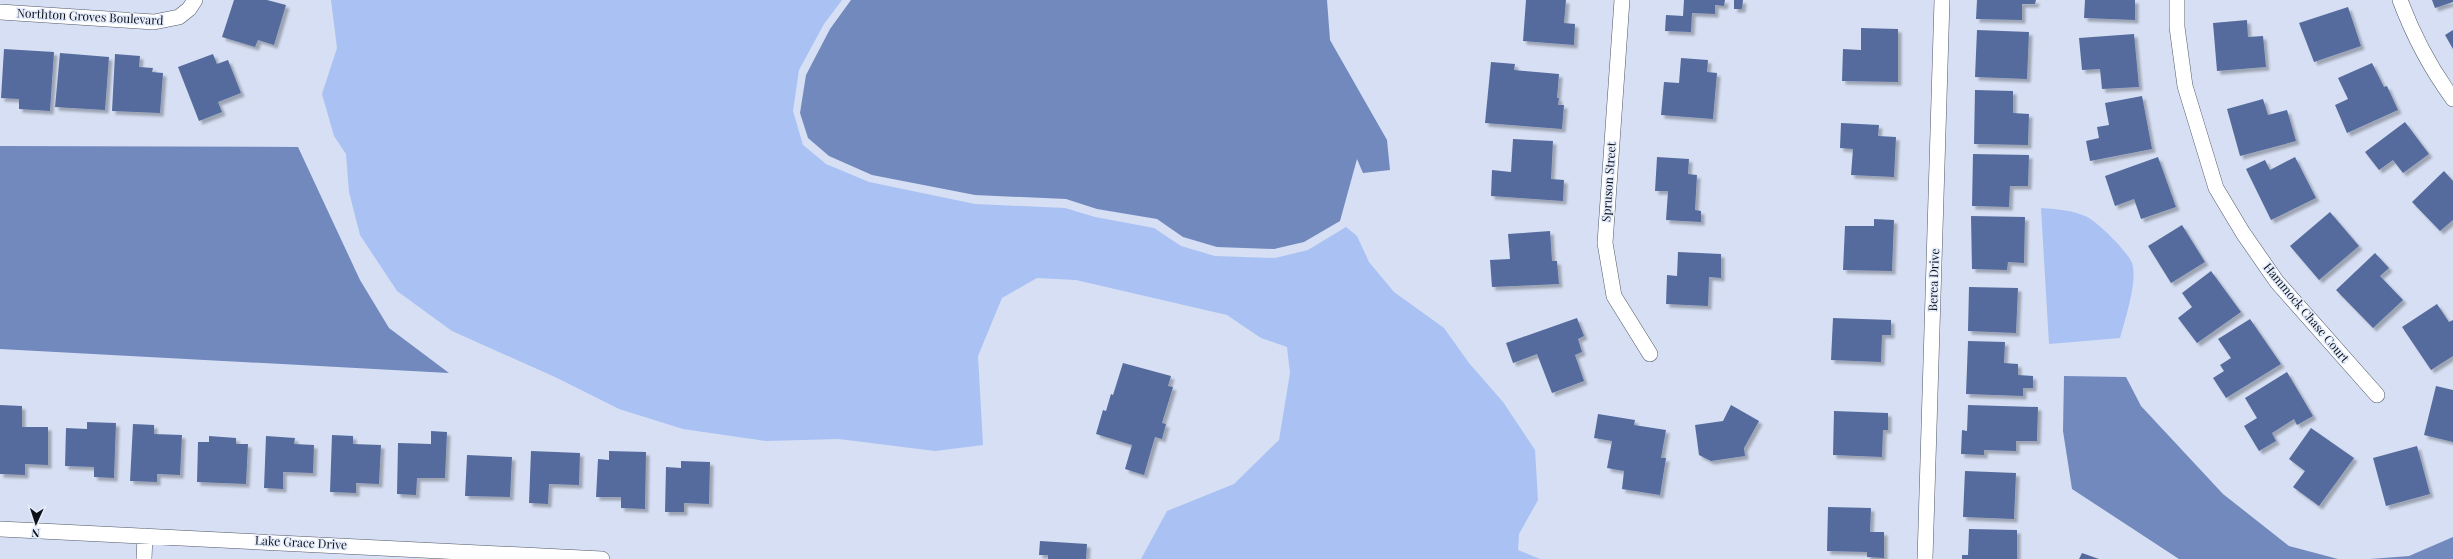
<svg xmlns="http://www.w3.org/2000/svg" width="2453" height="559" font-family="'Playfair Display',serif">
	<defs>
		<filter id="shadow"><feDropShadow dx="3.5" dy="3.5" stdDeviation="1" flood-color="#0004"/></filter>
	</defs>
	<rect width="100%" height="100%" fill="#d6dff3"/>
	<path fill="#aac1f3" d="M331,0h511l-18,24 -25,46 -6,41 10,34 23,19 43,18 106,22 90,4 30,9 59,11 27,18 34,10 60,2 33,-8 38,-23 11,9 12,26 25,30 50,36 25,35 34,39 32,48 3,50 -19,34 -1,16 22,9h-399l26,-48 67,-27 45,-44 11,-67 -3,-26 -26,-9 -34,-23 -151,-35 -39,-2 -35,20 -24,58 5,89 -48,6 -96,-12 -73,2 -83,-12 -64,-20 -64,-32 -103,-46 -55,-40 -37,-56 -11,-43 -3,-38 -12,-18 -12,-42 15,-46z
		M2041,208c15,1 30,2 44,8 11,4 43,36 47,47 6,17 -7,57 -12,75l-71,6z"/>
	<path fill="#7289be" d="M851,0h476l3,40 57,100 3,30 -27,3 -6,-14 -17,62 -36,21 -30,7 -57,-2 -34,-10 -26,-18 -60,-10 -31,-10 -91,-4 -103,-20 -43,-19 -21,-18 -8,-25 6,-38 24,-46z
		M0,146l298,1 62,133 29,48 60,45 -449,-24z
		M2064,376l62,1 15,29 82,88 66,52 49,13h-159l-107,-70 -9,-58z
		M2453,537v22h-83l39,-3z"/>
	<path fill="#556b9d" filter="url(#shadow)" d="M234,0h33l19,5 -12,40 -16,-5 -3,7 -33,-10z
		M1526,0h40l-2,23 11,1 -1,21 -51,-4z
		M1684,0h41l-1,6 -9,-1v9l-23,-1 -1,19 -26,-1 1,-16 17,1z
		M1734,0h9l-1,9h-8z
		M1977,0h59l-1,4h-13v16l-46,-1z
		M2085,0h50v20l-51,-2z
		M2432,0h21v2l-18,6z
		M2348,7l13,39 -47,16 -15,-39z
		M2247,20l1,17 15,-1 3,31 -49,4 -4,-48z
		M1861,28l37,1v53l-56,-1 1,-32 18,1z
		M1977,30l52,2 -2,47 -52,-2z
		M2453,30v19l-8,-14z
		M2134,34l5,53 -37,2 -2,-20 -18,1 -3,-32z
		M4,49l50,3 -4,59 -31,-2v-10l-18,-1z
		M60,53l49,4 -4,53 -50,-3z
		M115,54l25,2 -1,11 14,1 -1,4 11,1 -3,40 -48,-2z
		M213,54l4,10 11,-4 13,33 -23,9 4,10 -23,9 -21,-54z
		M1681,58l27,2 -1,12 10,1 -4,46 -52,-4 3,-33 15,1z
		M1491,62l24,2 -1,6 45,4 -2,24h2l-1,7h6l-2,24 -77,-6z
		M2372,63l12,24 3,-1 11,24 -51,23 -12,-28 13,-6 -10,-21z
		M1975,90l38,1v22l16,1 -1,31 -54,-1z
		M2142,96l10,53 -62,12 -4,-20 13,-3 -2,-11 12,-2 -4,-22z
		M2263,99l5,16 19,-5 9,31 -56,15 -13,-47z
		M2405,122l24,32 -26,19 -10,-13 -14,10 -14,-18z
		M1841,123l38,2 -1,11 18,1 -2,40 -43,-2 2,-26 -13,-1z
		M1513,139l40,2 -2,38 13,1 -1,21 -72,-5 1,-26 19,2z
		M1973,154l56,1 -1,31h-18l-1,21 -37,-1z
		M1657,157l32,2 -1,15 9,1 -2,35 6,1v11l-35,-2 2,-29h-13z
		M2158,157l18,50 -35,12 -7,-20 -19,7 -10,-30z
		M2295,157l21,41 -45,22 -25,-51 19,-9 5,10z
		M2444,171l9,10v39l-13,11 -28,-29z
		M2330,212l29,34 -40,34 -29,-34z
		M1971,216l54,1 -1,46 -16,-1 -1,8 -35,-1z
		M1874,219l20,1 -2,51 -49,-1 2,-44h29z
		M2182,225l23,37 -34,21 -23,-37z
		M1550,231l2,30h5l2,23 -67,3 -2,-27 20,-1 -2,-25z
		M1678,252l43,2v24l-12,-1 -1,29 -42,-2 1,-29 10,1z
		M2375,253l14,15 -9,8 23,24 -30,28 -37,-38z
		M2211,271l30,41 -44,31 -19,-25 14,-11 -10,-14z
		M1969,287l49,1 -2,45 -48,-2z
		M2437,304l12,18 4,-2v36l-22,14 -29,-43z
		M1577,318l7,18 -6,3 4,13 -7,3 9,26 -32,12 -15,-39 -24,9 -7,-20z
		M1833,318l58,2v15h-9l-1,27 -50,-2z
		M2250,319l31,45 -55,34 -13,-20 11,-7 -4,-6 11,-7 -13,-19z
		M1968,341l37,1 -1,21 14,1v11l15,1v12h-10v8l-57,-2z
		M1123,363l48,13 -3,10 5,1 -11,36 4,1 -4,15 -7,-2 -11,38 -19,-6 7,-24 -36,-11 7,-24 3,1 5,-17 2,1z
		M2287,372l26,44 -16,9 -3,-6 -22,14 4,8 -17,10 -15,-25 13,-8 -12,-20z
		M2436,386l17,4v52l-29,-7z
		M0,405l22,1v21h26v38l-23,-1v11l-25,-1z
		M1731,405l28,16 -15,27 1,8 -34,5 -12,-6 -4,-30 28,-4z
		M1968,405l70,2 -1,34h-21v10l-32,-1v5l-23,-1 1,-24 5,1z
		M1834,411l54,2v17h-5l-1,27 -49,-2z
		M1598,414l37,6 -1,5 32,5 -5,28h5l-6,37 -38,-6 2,-18 -17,-3 5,-27 -18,-3z
		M87,422l29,1 -2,55 -20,-1v-10l-29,-1 1,-38 21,1z
		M133,424l21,1v9l28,1 -2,40 -23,-1v8l-27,-1z
		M2311,428l43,30 -35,48 -26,-19 12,-16 -16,-12z
		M431,431l16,1 -2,46h-28l-1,17 -19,-1 1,-51 33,1z
		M332,435l21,1v8l28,1 -2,39 -23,-1v10l-26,-1z
		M209,436l27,2v6h12l-2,40 -49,-2 1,-40h11z
		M266,436l29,2 -1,6 20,1 -1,28 -30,-1v17l-19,-1z
		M2417,446l13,48 -44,12 -13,-48z
		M531,451l49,2 -1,32 -30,-1 -1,20 -19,-1z
		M609,451l37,1 -1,57 -24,-1v-11h-25l2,-38 11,1z
		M467,455l45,2 -2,40 -45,-1z
		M681,461l29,1 -1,42 -25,-1v9h-19l1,-45 15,1z
		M1965,471l51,2 -2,46 -51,-2z
		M1828,507l43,1 -1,24h14v26l-17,-1v-5l-40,-1z
		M1969,529l48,1v29h-55v-4h6z
		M1040,541l47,3 -1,15h-38v-4h-9z
		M2082,553l17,6h-20z"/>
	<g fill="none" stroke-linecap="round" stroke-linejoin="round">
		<g stroke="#505868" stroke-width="16">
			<path id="street" d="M1622,0l-17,243 9,53 36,58
				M2177,0v27l8,59 31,102 27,45 34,49 100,113
				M2400,0c13,35 31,69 53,99
				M0,12l154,10 25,-5 10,-8 6,-9
				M0,529l602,30
				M144,559l1,-23
				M1925,559l17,-559"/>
		</g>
		<use href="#street" stroke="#fff" stroke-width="15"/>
	</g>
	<g text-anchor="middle" stroke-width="3" stroke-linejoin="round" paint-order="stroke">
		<g font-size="12" fill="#0e1118" stroke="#e5edfd">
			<text transform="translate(90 17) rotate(3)" y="4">Northton Groves Boulevard</text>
			<text transform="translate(1609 182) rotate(-86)" y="4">Spruson Street</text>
			<text transform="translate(1934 280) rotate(-88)" y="4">Berea Drive</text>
			<text transform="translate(2306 313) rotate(50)" y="4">Hammock Chase Court</text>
			<text transform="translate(301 543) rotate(3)" y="4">Lake Grace Drive</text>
		</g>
	</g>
	<g transform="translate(36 523) rotate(183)" stroke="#e5edfd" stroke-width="3" paint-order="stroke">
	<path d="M0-3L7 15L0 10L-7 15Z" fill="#0e1118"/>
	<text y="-6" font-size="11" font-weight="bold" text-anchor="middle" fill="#0e1118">N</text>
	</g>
</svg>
